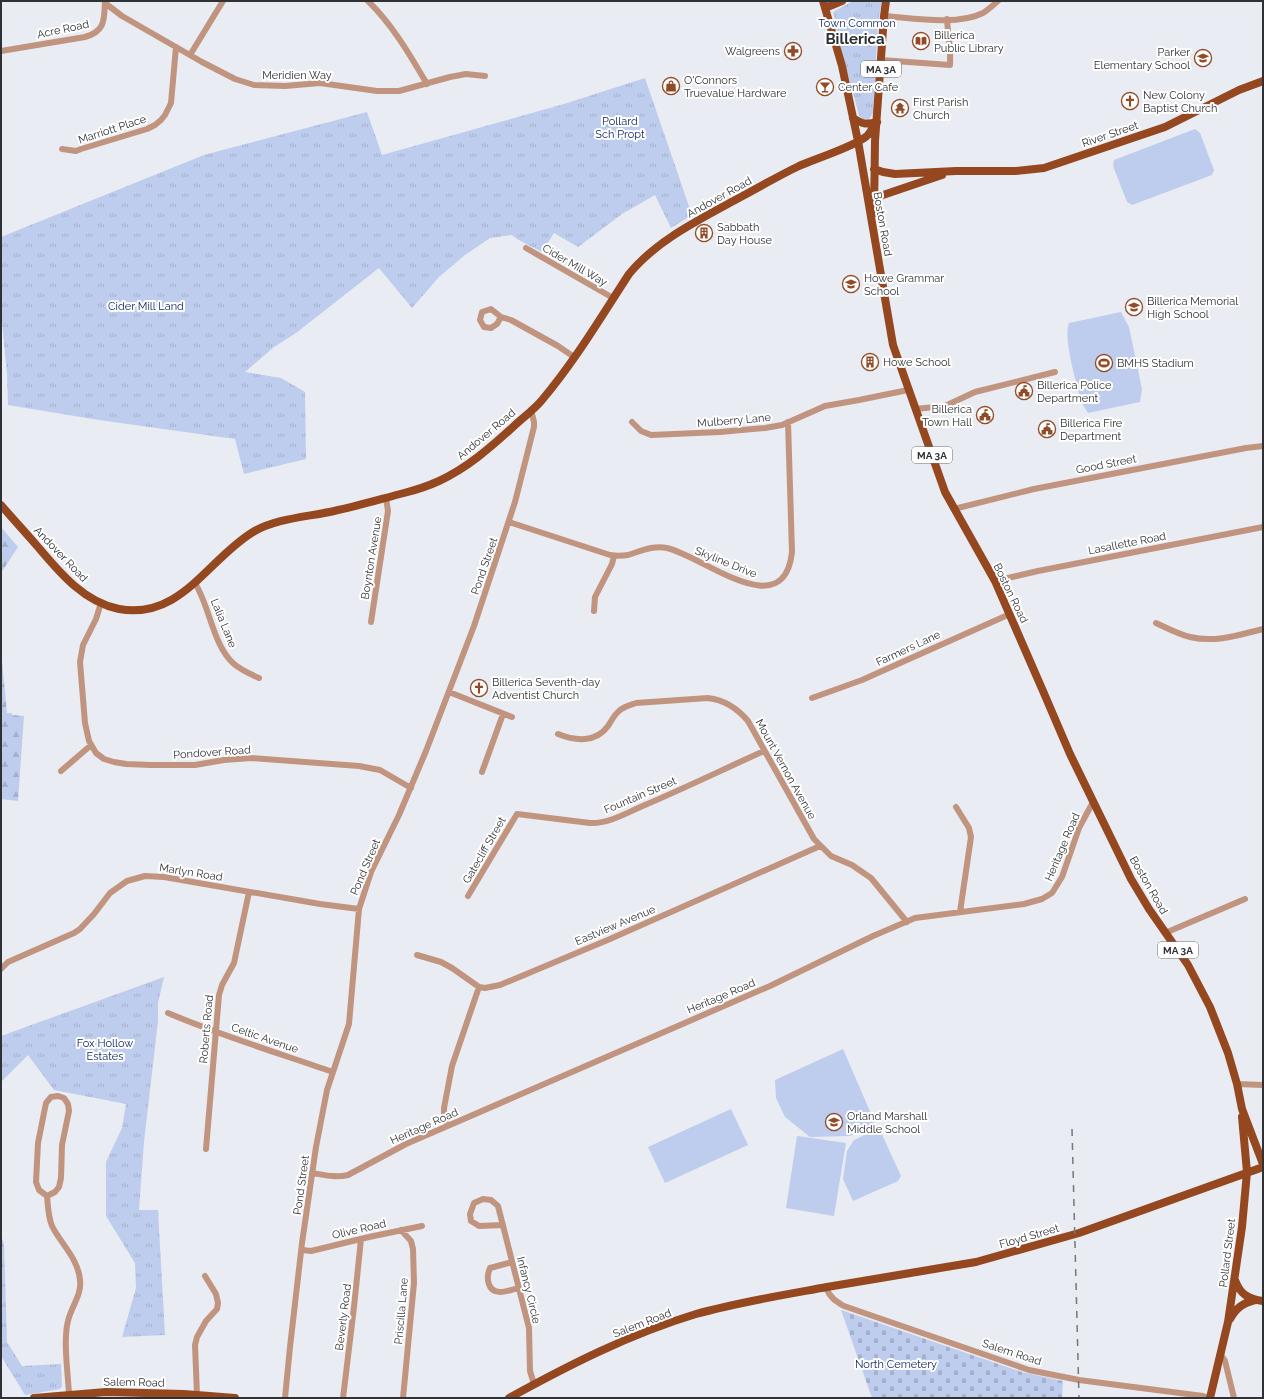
<svg xmlns="http://www.w3.org/2000/svg" width="1264" height="1399" font-family="Raleway,sans-serif">
	<defs>
		<pattern id="forest-firs" width="22" height="20" patternUnits="userSpaceOnUse"><rect width="22" height="20" fill="#becded"/><path d="M5 1l3.5 6h-7zM16 11l3.5 6h-7z" fill="#a4b0cc"/></pattern>
		<pattern id="cemetery-stones" width="16" height="16" patternUnits="userSpaceOnUse"><rect width="16" height="16" fill="#becded"/><path d="M2 7V4a2 2 0 0 1 4 0v3zM10 15v-3a2 2 0 0 1 4 0v3z" fill="#a4b0cc"/></pattern>
		<pattern id="park-tufts" width="24" height="20" patternUnits="userSpaceOnUse"><rect width="24" height="20" fill="#becded"/><path d="M3 7l-1-3M5 7V3M7 7l1-3M15 17l-1-3M17 17v-4M19 17l1-3" fill="none" stroke="#a4b0cc"/></pattern>
	</defs>
	<rect width="100%" height="100%" fill="#e9ecf2"/>
	<path fill="#becded" d="M1195,129l5,4 14,37 -2,5 -80,30 -5,-3 -14,-36 1,-6z
		M1121,312l8,15 13,62 -2,13 -52,11 -5,-8 -3,-7c-4,-18 -17,-59 -11,-75z
		M843,1049l32,74 -25,13 -40,1 -25,-20 -9,-19 -1,-18z
		M731,1109l17,36 -83,38 -17,-36z
		M879,1128l22,48 -3,5 -45,20 -10,-22 4,-28 7,-11z
		M797,1136l49,7 -12,73 -48,-8z"/>
	<path fill="url(#forest-firs)" d="M1,527l17,20 -17,26z
		M1,651l6,62h5v2l12,1 -6,85 -17,-2z"/>
	<path fill="url(#cemetery-stones)" d="M841,1310l181,62 41,9 -1,17h-190z"/>
	<path fill="url(#park-tufts)" d="M853,1h29l-4,22 -5,90 -4,6h-7l-3,-4 -18,-66 -8,-37z
		M645,78l47,137 -21,13 -16,-33 -33,19 -44,33 -24,-14 -12,19 -25,-13 -5,-4 -22,3 -25,17 -26,22 -27,31 -33,-40 -83,65 -22,14 -29,25 36,6 24,14 1,67 -62,15 -9,-35 -136,-19 -91,-15 -1,-30 -6,-64v-74l203,-82 163,-43 15,43 182,-51z
		M164,977l-6,26v18l-14,121 -5,68h19l7,125 -43,2 14,-49 -1,-25 -29,-47v-54l16,-34 4,-24 -72,-14 -26,-35 -27,27v-46z
		M1,1235l3,9 3,98 15,24 39,-2 1,22 -2,3 -35,6 -24,-39z"/>
	<g fill="none" stroke-linecap="round" stroke-linejoin="round">
		<path stroke="#c19480" stroke-width="6" d="M368,1c24,23 42,54 59,83
			M105,3l17,13 80,46 33,17 19,6 31,1 35,-3 57,8h22l51,-14 16,-3 19,2
			M884,16c28,2 73,10 99,-3 5,-3 10,-8 15,-12
			M1,51l84,-14c21,-6 19,-18 20,-36
			M190,55l33,-54
			M881,60l69,5c1,-15 -2,-30 -3,-46
			M62,149l14,2 5,-2 66,-20 8,-4 6,-5 4,-5 6,-12 5,-56
			M526,248l87,50
			M501,317l-4,7 -6,4 -7,-1 -4,-7 2,-8 9,-3 10,8 10,3 47,26 16,11
			M915,409l30,-3 30,-14 80,-20
			M632,422l9,9 10,4 69,-3 45,-4 17,-3 43,-19 34,-6 49,-10
			M954,509l80,-20 212,-41 17,-2
			M509,522l101,33c6,1 12,1 18,0 13,-4 25,-10 39,-7 36,8 117,78 125,4l-4,-130
			M995,581l43,-10 225,-44
			M195,583c15,24 18,63 39,81 7,6 16,10 25,14
			M101,603l-5,16 -13,26 -3,17 5,61 4,18 7,12 8,6 10,3 12,2 25,1h44l29,-5 27,-2 108,8 21,4 31,18
			M594,611l1,-14 17,-33 2,-8
			M371,622l17,-111 -2,-13
			M1156,623c11,5 22,11 34,14 25,6 49,-2 73,-8
			M449,692l63,25
			M812,698l50,-18 148,-66
			M558,734c17,7 38,9 50,-8 4,-6 6,-11 11,-15 5,-5 11,-6 17,-8l72,-5c17,2 29,10 40,23l66,118 17,17 21,9 19,13 36,44
			M61,771l29,-25
			M482,772l21,-58
			M956,807l13,21 2,9 -11,75
			M468,896l49,-82 73,9c19,1 38,-11 55,-18 40,-17 79,-36 119,-54
			M1165,933l80,-34
			M417,955l24,7 11,6 27,19 6,1 15,-3 110,-46 210,-93
			M1,969l7,-7 66,-29 6,-4 14,-15 16,-21 17,-12 18,-5 19,1 156,27 39,5
			M168,1013c54,23 110,40 165,59
			M1237,1084l26,1
			M58,1096l6,2 4,6 1,7 -7,34 -1,33 -2,9 -4,5 -8,4 -8,-6 -3,-8 2,-39 8,-40 5,-6z
			M447,1126l-3,-11v-7l8,-42 27,-79
			M206,1149l13,-154 3,-10 12,-22 15,-71
			M312,1173c12,2 24,5 36,2l58,-31 364,-158 103,-50 42,-18 109,-14 18,-5 10,-6 10,-16 17,-49 14,-26
			M47,1196c1,10 1,20 5,30 9,18 26,32 28,54 2,15 -9,27 -12,41 -5,19 0,53 1,73
			M503,1225l-24,1 -8,-5 -1,-7 4,-11 9,-4 8,1 7,6 31,122 1,43 4,13
			M401,1230l10,11 2,8 1,34 -11,115
			M302,1250l9,1 58,-14 53,-11
			M512,1262l-22,6c-4,9 -3,24 10,24 6,0 13,-3 19,-4
			M826,1288c4,9 9,13 18,18l185,64 50,10 124,16 4,2
			M1221,1355l4,6 9,37
			M197,1395l-2,-50 2,-8 9,-16 11,-12 1,-6 -2,-9 -11,-18
			M285,1398l5,-51 12,-104 14,-96 11,-57 22,-66 10,-115 12,-37 28,-57 27,-64 48,-125 41,-124 19,-75v-5l-3,-12
			M343,1398l11,-91 7,-68"/>
		<path stroke="#954820" stroke-width="8" d="M823,1l19,65 16,75 35,204 52,147 50,89 48,110 27,63 61,125 18,30 39,56 22,42 18,46 9,31 5,25 21,55
			M825,8l17,-7
			M853,118c9,6 13,7 24,4
			M874,169l9,3 12,2 61,-3h59l29,-3 121,-41 74,-37 24,-9
			M870,196l4,2 9,-3 59,-20
			M874,213l1,-72 9,-125 2,-15
			M1,505c12,14 25,28 37,42 22,26 46,55 81,62 62,11 89,-50 134,-77 24,-14 55,-15 81,-21 24,-5 47,-12 70,-18 12,-3 24,-7 35,-12 28,-13 51,-33 74,-54 9,-9 21,-17 29,-27 33,-39 59,-83 87,-126 28,-34 70,-54 108,-75 21,-11 41,-23 62,-33 16,-7 59,-21 69,-31 3,-4 6,-9 9,-13
			M1235,1280c5,14 13,19 28,21
			M1230,1319c6,-11 13,-16 25,-19
			M34,1398l72,-6 78,2 51,4
			M509,1398c60,-33 121,-64 187,-84 43,-12 87,-19 131,-27 50,-8 99,-17 149,-25l103,-29 184,-66
			M1210,1398l18,-76 14,-95 5,-55 -5,-55"/>
		<path stroke="#75777b" stroke-width="1.5" stroke-dasharray="7 7" stroke-linecap="butt" d="M1072,1129l7,269"/>
	</g>
	<defs>
		<g id="library-ring" transform="scale(0.9)"><circle r="9.5" fill="#fff" stroke="#934b27" stroke-width="1.5"/><path d="M-6-4Q-3-5.5-.7-3.5V5Q-3 3-6 4ZM6-4Q3-5.5 .7-3.5V5Q3 3 6 4Z" fill="#934b27"/></g>
		<g id="pharmacy-ring" transform="scale(0.9)"><circle r="9.5" fill="#fff" stroke="#934b27" stroke-width="1.5"/><path d="M-2-6h4v4h4v4h-4v4h-4v-4h-4v-4h4Z" fill="#934b27"/></g>
		<g id="school-ring" transform="scale(0.9)"><circle r="9.5" fill="#fff" stroke="#934b27" stroke-width="1.5"/><path d="M0-5L7-2L0 1L-7-2ZM-4 1L0 2.5L4 1V4Q0 6-4 4Z" fill="#934b27"/></g>
		<g id="shop-ring" transform="scale(0.9)"><circle r="9.5" fill="#fff" stroke="#934b27" stroke-width="1.5"/><path d="M-5-2.5h2.3a2.7 3.5 0 0 1 5.4 0H5L5.5 6h-11ZM-1.5-2.5h3a1.5 2.3 0 0 0-3 0Z" fill="#934b27"/></g>
		<g id="bar-ring" transform="scale(0.9)"><circle r="9.5" fill="#fff" stroke="#934b27" stroke-width="1.5"/><path d="M-6-5H6L.8 .8V4.5H3.5V6h-7V4.5H-.8V.8Z" fill="#934b27"/></g>
		<g id="church-ring" transform="scale(0.9)"><circle r="9.5" fill="#fff" stroke="#934b27" stroke-width="1.5"/><path d="M-1.2-6h2.4v3.5h3.3v2.4h-3.3V6h-2.4V-.1h-3.3v-2.4h3.3Z" fill="#934b27"/></g>
		<g id="temple-ring" transform="scale(0.9)"><circle r="9.5" fill="#fff" stroke="#934b27" stroke-width="1.5"/><path d="M0-6L5-2H3V0L6.5 2.5H4V6H1.5V3h-3V6H-4V2.5H-6.5L-3 0V-2H-5Z" fill="#934b27"/></g>
		<g id="building-ring" transform="scale(0.9)"><circle r="9.5" fill="#fff" stroke="#934b27" stroke-width="1.5"/><path d="M-4-6H4V6H1V3H-1V6H-4ZM-2.5-4.3h1.7v1.8h-1.7ZM.8-4.3h1.7v1.8H.8ZM-2.5-1h1.7V.8h-1.7ZM.8-1h1.7V.8H.8Z" fill="#934b27"/></g>
		<g id="stadium-ring" transform="scale(0.9)"><circle r="9.5" fill="#fff" stroke="#934b27" stroke-width="1.5"/><path d="M0-5a6.5 5 0 1 0 0 10a6.5 5 0 1 0 0-10ZM-3.5-1.8h7v3.6h-7Z" fill="#934b27"/></g>
		<g id="civic-ring" transform="scale(0.9)"><circle r="9.5" fill="#fff" stroke="#934b27" stroke-width="1.5"/><path d="M-.6-6.5H3V-4.5H.6V-3L4-1V1h2V6H-6V1h2V-1L-.6-3ZM-1.2 2.5V6h2.4V2.5Z" fill="#934b27"/></g>
	</defs>
	<g fill-rule="evenodd">
		<use href="#library-ring" x="921" y="41"/>
		<use href="#pharmacy-ring" x="793" y="51"/>
		<use href="#school-ring" x="1203" y="58"/>
		<use href="#shop-ring" x="671" y="86"/>
		<use href="#bar-ring" x="825" y="87"/>
		<use href="#church-ring" x="1130" y="101"/>
		<use href="#temple-ring" x="900" y="108"/>
		<use href="#building-ring" x="704" y="233"/>
		<use href="#school-ring" x="851" y="284"/>
		<use href="#school-ring" x="1134" y="307"/>
		<use href="#building-ring" x="870" y="362"/>
		<use href="#stadium-ring" x="1104" y="363"/>
		<use href="#civic-ring" x="1024" y="391"/>
		<use href="#civic-ring" x="985" y="415"/>
		<use href="#civic-ring" x="1047" y="429"/>
		<use href="#church-ring" x="479" y="688"/>
		<use href="#school-ring" x="834" y="1122"/>
	</g>
	<g text-anchor="middle" stroke-width="4" stroke-linejoin="round" paint-order="stroke">
		<g fill="#fff" stroke="#6e6f71" stroke-width="1">
			<rect x="861" y="61" width="40" height="16" rx="3"/>
			<rect x="912" y="447" width="40" height="16" rx="3"/>
			<rect x="1158" y="942" width="40" height="16" rx="3"/>
		</g>
		<g font-size="10" font-weight="bold" fill="#303134">
			<text x="881" y="73">MA 3A</text>
			<text x="932" y="459">MA 3A</text>
			<text x="1178" y="954">MA 3A</text>
		</g>
		<g font-size="11" fill="#122861" stroke="#fff">
			<text x="857" y="27">Town Common</text>
			<text x="620" y="125">Pollard<tspan x="620" dy="13">Sch Propt</tspan></text>
			<text x="146" y="310">Cider Mill Land</text>
			<text x="105" y="1047">Fox Hollow<tspan x="105" dy="13">Estates</tspan></text>
			<text x="896" y="1368">North Cemetery</text>
		</g>
		<g font-size="11" fill="#303134" stroke="#fff">
			<text transform="translate(63 29) rotate(-12)" y="4">Acre Road</text>
			<text x="297" y="79">Meridien Way</text>
			<text transform="translate(112 129) rotate(-18)" y="4">Marriott Place</text>
			<text transform="translate(1110 134) rotate(-19)" y="4">River Street</text>
			<text transform="translate(719 197) rotate(-29)" y="4">Andover Road</text>
			<text transform="translate(883 224) rotate(80)" y="4">Boston Road</text>
			<text transform="translate(575 265) rotate(30)" y="4">Cider Mill Way</text>
			<text transform="translate(734 420) rotate(-5)" y="4">Mulberry Lane</text>
			<text transform="translate(486 434) rotate(-40)" y="4">Andover Road</text>
			<text transform="translate(1106 464) rotate(-11)" y="4">Good Street</text>
			<text transform="translate(1127 543) rotate(-11)" y="4">Lasallette Road</text>
			<text transform="translate(61 554) rotate(46)" y="4">Andover Road</text>
			<text transform="translate(371 558) rotate(-81)" y="4">Boynton Avenue</text>
			<text transform="translate(726 562) rotate(22)" y="4">Skyline Drive</text>
			<text transform="translate(484 566) rotate(-71)" y="4">Pond Street</text>
			<text transform="translate(1011 593) rotate(64)" y="4">Boston Road</text>
			<text transform="translate(224 623) rotate(68)" y="4">Lalia Lane</text>
			<text transform="translate(908 648) rotate(-25)" y="4">Farmers Lane</text>
			<text transform="translate(212 752) rotate(-4)" y="4">Pondover Road</text>
			<text transform="translate(786 769) rotate(61)" y="4">Mount Vernon Avenue</text>
			<text transform="translate(640 795) rotate(-23)" y="4">Fountain Street</text>
			<text transform="translate(1062 847) rotate(-67)" y="4">Heritage Road</text>
			<text transform="translate(484 850) rotate(-60)" y="4">Gatecliff Street</text>
			<text transform="translate(365 867) rotate(-67)" y="4">Pond Street</text>
			<text transform="translate(191 872) rotate(9)" y="4">Marlyn Road</text>
			<text transform="translate(1149 885) rotate(60)" y="4">Boston Road</text>
			<text transform="translate(615 925) rotate(-23)" y="4">Eastview Avenue</text>
			<text transform="translate(721 996) rotate(-23)" y="4">Heritage Road</text>
			<text transform="translate(206 1029) rotate(-85)" y="4">Roberts Road</text>
			<text transform="translate(265 1038) rotate(19)" y="4">Celtic Avenue</text>
			<text transform="translate(424 1126) rotate(-24)" y="4">Heritage Road</text>
			<text transform="translate(301 1185) rotate(-82)" y="4">Pond Street</text>
			<text transform="translate(359 1229) rotate(-13)" y="4">Olive Road</text>
			<text transform="translate(1029 1236) rotate(-16)" y="4">Floyd Street</text>
			<text transform="translate(1227 1253) rotate(-83)" y="4">Pollard Street</text>
			<text transform="translate(529 1290) rotate(76)" y="4">Infancy Circle</text>
			<text transform="translate(401 1311) rotate(-85)" y="4">Priscilla Lane</text>
			<text transform="translate(343 1317) rotate(-83)" y="4">Beverly Road</text>
			<text transform="translate(642 1323) rotate(-21)" y="4">Salem Road</text>
			<text transform="translate(1012 1352) rotate(18)" y="4">Salem Road</text>
			<text transform="translate(134 1382) rotate(1)" y="4">Salem Road</text>
		</g>
		<g font-size="11" fill="#303134" stroke="#fff" text-anchor="start">
			<text x="934" y="39">Billerica<tspan x="934" dy="13">Public Library</tspan></text>
			<text x="780" y="55" text-anchor="end">Walgreens</text>
			<text x="1190" y="56" text-anchor="end">Parker<tspan x="1190" dy="13">Elementary School</tspan></text>
			<text x="684" y="84">O'Connors<tspan x="684" dy="13">Truevalue Hardware</tspan></text>
			<text x="838" y="91">Center Cafe</text>
			<text x="1143" y="99">New Colony<tspan x="1143" dy="13">Baptist Church</tspan></text>
			<text x="913" y="106">First Parish<tspan x="913" dy="13">Church</tspan></text>
			<text x="717" y="231">Sabbath<tspan x="717" dy="13">Day House</tspan></text>
			<text x="864" y="282">Howe Grammar<tspan x="864" dy="13">School</tspan></text>
			<text x="1147" y="305">Billerica Memorial<tspan x="1147" dy="13">High School</tspan></text>
			<text x="883" y="366">Howe School</text>
			<text x="1117" y="367">BMHS Stadium</text>
			<text x="1037" y="389">Billerica Police<tspan x="1037" dy="13">Department</tspan></text>
			<text x="972" y="413" text-anchor="end">Billerica<tspan x="972" dy="13">Town Hall</tspan></text>
			<text x="1060" y="427">Billerica Fire<tspan x="1060" dy="13">Department</tspan></text>
			<text x="492" y="686">Billerica Seventh-day<tspan x="492" dy="13">Adventist Church</tspan></text>
			<text x="847" y="1120">Orland Marshall<tspan x="847" dy="13">Middle School</tspan></text>
		</g>
		<g font-size="15" font-weight="bold" fill="#2b2e33" stroke="#fff">
			<text x="855" y="44">Billerica</text>
		</g>
	</g>
	<rect width="1264" height="1399" fill="none" stroke="#303134" stroke-width="4"/>
</svg>
